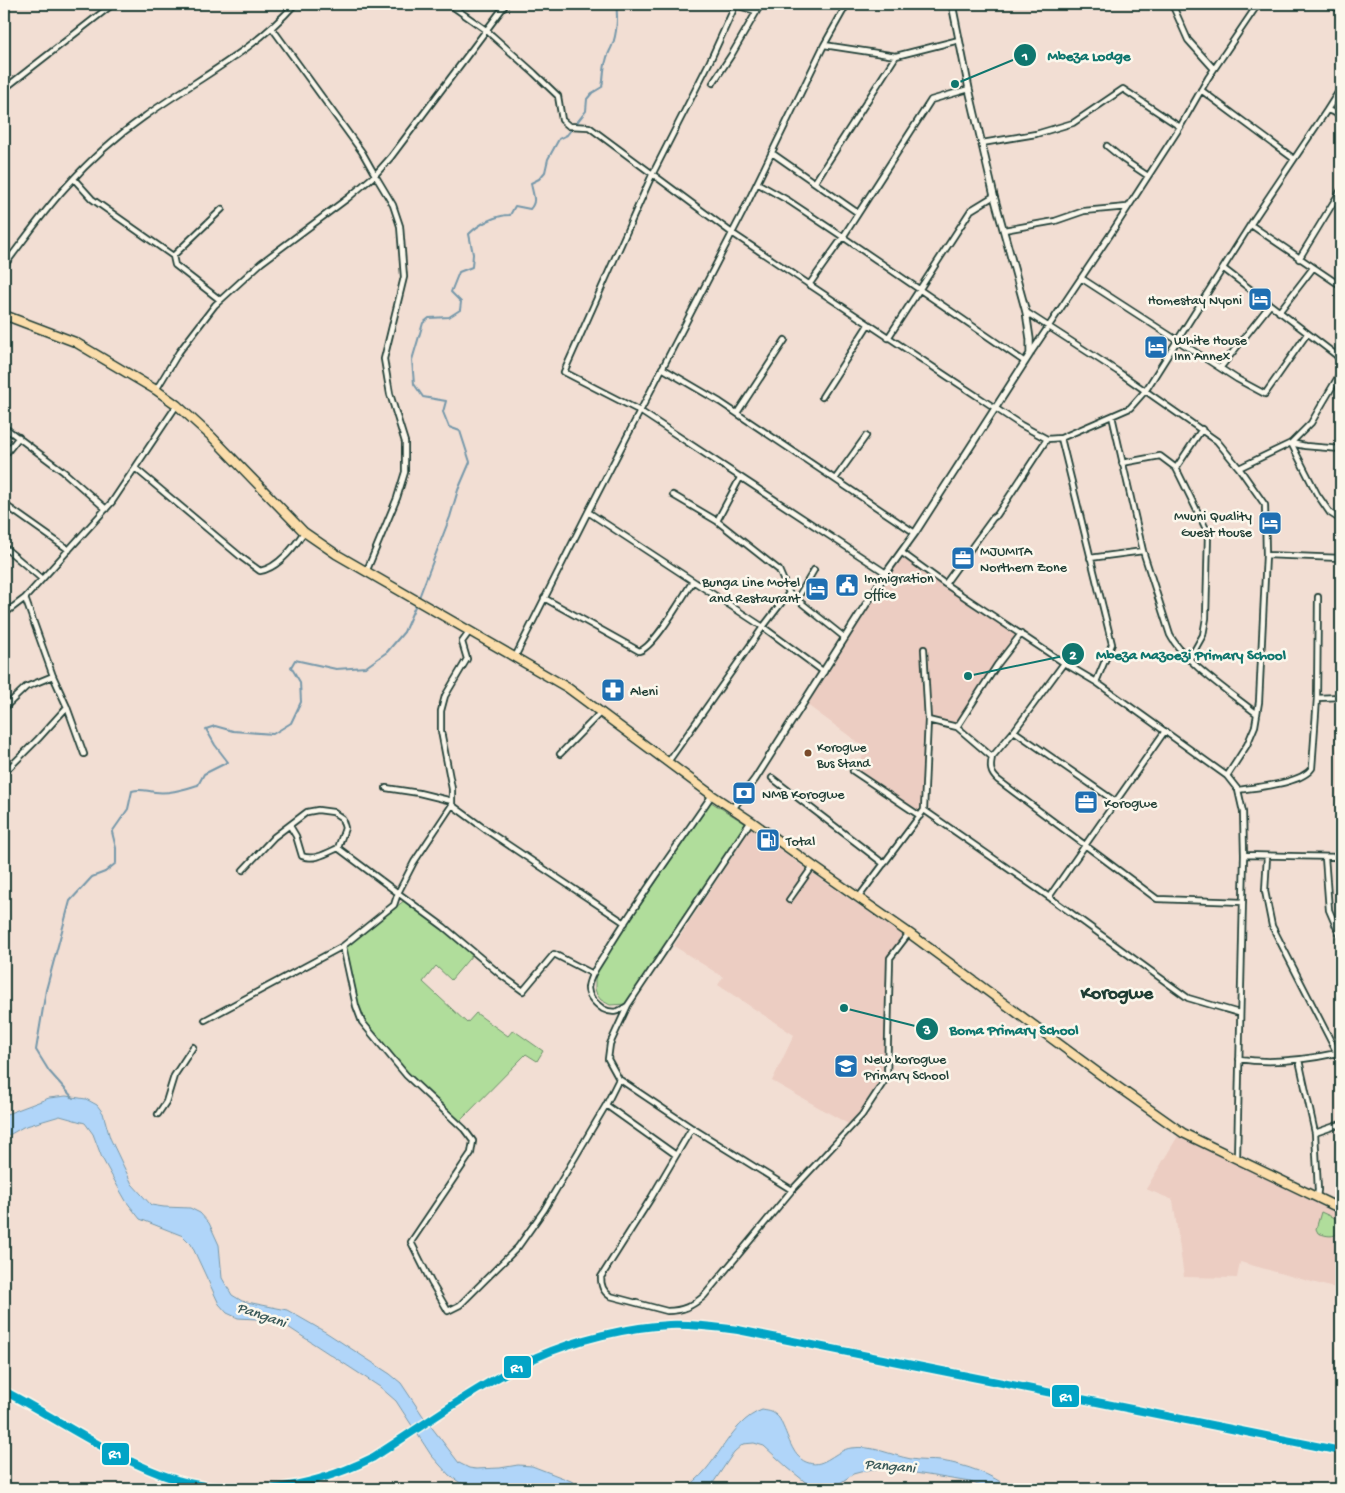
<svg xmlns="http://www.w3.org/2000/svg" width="1345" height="1493" font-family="'Gochi Hand',sans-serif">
	<rect width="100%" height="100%" fill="#f2ded3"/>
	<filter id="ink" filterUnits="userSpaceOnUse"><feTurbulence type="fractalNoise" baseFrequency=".02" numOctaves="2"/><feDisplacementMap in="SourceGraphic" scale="10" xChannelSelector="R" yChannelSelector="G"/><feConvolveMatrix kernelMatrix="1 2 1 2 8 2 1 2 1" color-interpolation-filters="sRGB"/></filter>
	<g filter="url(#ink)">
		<path fill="#eccdc2" d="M903,555l115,79 -23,30 -39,61 -30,-7 -4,92 -2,3 -66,-43 13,-21 -61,-45 82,-129z
			M751,828l58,43 95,65 -16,21 -4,119 -24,38 -10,11 -78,-44 22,-46 -76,-50 5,-8 -49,-31z
			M1178,1136l163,79v75l-101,-28 -3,16 -53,-1 -11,-77 -27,-11z"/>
		<path fill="#b0dd9b" stroke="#688d68" d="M711,802l35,22 -120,180 -16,1 -9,-5 -4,-5 -2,-6v-14l20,-33z
			M405,900l68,54 -22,26 -15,-14 -13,16 44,41 9,-10 32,23 5,-6 30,21 -6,10 -11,-7 -67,68 -52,-49 -44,-52 -5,-16 -12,-59z
			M1321,1212l20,9c0,17 -10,17 -23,12l-2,-4z"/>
		<path fill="#b0d5f9" stroke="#7698aa" d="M66,1096l20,3 11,6 6,8 7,25 22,46 19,21 13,2 26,1 10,5 9,10 10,22 3,33 10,17 10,6 45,9 40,23 63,41 11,9 22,33 36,47 10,5 7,1 24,-1 18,-3 14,1 39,15 12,8h-40l-23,-5 -45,4 -16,-6 -10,-7 -18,-20 -35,-54 -16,-14 -92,-60 -32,-8 -18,-1 -11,-5 -8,-9 -28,-60 -8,-8 -43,-17 -14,-18 -8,-14 -16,-29 -9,-24 -8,-11 -25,-7 -37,11 -19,11v-23l45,-17z
			M762,1410c5,1 10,1 14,5 3,2 5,6 6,9 7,14 11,35 27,39 15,5 27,-13 42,-15 22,-3 39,7 60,11 9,2 20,1 30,2 26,4 49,13 71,28h-23l-19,-7 -73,-12 -25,-1 -19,5 -16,11 -1,4h-22l-26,-21 -24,-22 -10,-3 -11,1 -9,8 -25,37h-25c33,-19 44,-67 78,-79z"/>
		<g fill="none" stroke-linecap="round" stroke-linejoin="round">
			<path stroke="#7698aa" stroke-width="2" d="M418,600l32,-83 8,-27 12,-28 -10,-31 -11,-4 -6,-15 3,-11 -23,-4 -9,-13 -2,-24 11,-37 6,-5 20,-1 11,-7 1,-8 -10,-10 8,-20 13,-5 1,-13 -4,-20c10,-10 27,-19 41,-19l5,-9 15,3c8,-8 2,-16 1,-26l8,-4 6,-7 3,-13 11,-20 8,-4 19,-24 1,-12 5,-6 10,-6c2,-9 1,-17 4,-26 1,-6 4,-10 6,-15 5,-12 6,-30 4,-42
				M73,1098l-24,-27 -13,-21 10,-60 24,-89 22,-24 13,-5 11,-9v-15l-4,-16 16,-23 4,-18c9,-3 14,0 23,1 15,2 29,-3 43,-7l6,-11 24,-12 -13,-17 -9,-16 9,-3 18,5 40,3 18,-11 10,-21 -1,-20 -9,-15 4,-7 41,9 30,-2 21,-15 17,-20 12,-28"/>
			<g stroke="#1f3d34" stroke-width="8">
				<path id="minor" d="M449,4l37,26 48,43 24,23 4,24 7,6 20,1 143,106 216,144 73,48 26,14 14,-1 69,-30 16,-18 108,-171 73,-109 14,5
					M736,4l-26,57 -58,114 -88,197 76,39 246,162
					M1172,4l16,36 26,29
					M1330,4l11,6
					M735,5l21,6
					M272,28l90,124 13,23 16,-18 115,-153
					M824,45l72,11 63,-16
					M713,83l19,-29 29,-50
					M4,89l109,-85
					M1201,90l93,69
					M1327,110l14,-22
					M982,143l54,-9 37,-11 50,-34 57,38
					M1107,146l17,14 24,16
					M772,153l86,60
					M74,179l18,20 81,57 2,9 45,35
					M815,182l81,-126
					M757,183l32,18 54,36 182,125
					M1251,225l90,61
					M1004,230l51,-9 29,-10 43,-4
					M173,256l49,-47
					M1299,259l42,-69
					M4,266c20,-26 39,-54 61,-78 23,-26 50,-51 79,-71 51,-37 109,-65 151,-113
					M1224,269l112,86 5,7
					M1081,278l156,101 28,15 42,-60
					M809,285l34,-48 88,-137 38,-11
					M1026,312l91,59 100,70 22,27 26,37 1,50 -7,147 -4,24 -8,19 -20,31
					M1279,312l34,-44
					M888,338l83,-128 23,-14
					M1030,354l82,-122 68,-105 28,-49 50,-74
					M1221,367l49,-62
					M662,368l58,34 195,131
					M156,390l23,-38 36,-47 46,-42 87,-65 27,-23 18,30 7,21 4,51 -20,82 6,35 15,48v30l-8,26 -30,72
					M822,397l46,-72
					M737,413l48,-73
					M1112,416l31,135 27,84c14,27 62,59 87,79
					M4,427l60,45 42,37
					M1061,438l51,206 -16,38
					M1291,443l26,51 13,19 11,7
					M1291,443l14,3 36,3
					M4,456l15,-19
					M1122,463l38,-7 16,12 32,65 -2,85 -3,17 -14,25
					M135,468l106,89 19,14c18,-3 35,-25 44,-39
					M1176,468l26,-39
					M1239,468l52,-25 20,-20 30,-51
					M740,478l-23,43 62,49 10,23 55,44
					M835,479l31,-43
					M673,495l44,26
					M4,504l65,46
					M588,512l175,115 -95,135
					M4,547l38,32
					M901,552l44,32 119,79 32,19 131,94 11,14 5,22 1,43 -7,303
					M1266,555l75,3
					M1090,558l53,-7
					M945,584l48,-66 4,-3 50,-76
					M789,593l-26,34 61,45
					M25,598l28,78 14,31 17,47
					M544,598l95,53c15,-3 44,-55 54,-70
					M797,599l17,-29
					M4,614l21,-16 87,-96 65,-97
					M470,631l-8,11 5,17 -22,37 -4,15v20l11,58v16l-38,57 -16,31 46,34 57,48 22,16 31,-37 39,20
					M515,657l73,-145 154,-298 82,-169 23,-41
					M1317,698l24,-1
					M4,708l22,-21 27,-11
					M928,720l29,7 35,30c-2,10 -2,16 6,23l159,119 86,3
					M957,727l40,-62 24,-31
					M1014,731l102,71
					M560,754l41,-42
					M992,757l22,-26 50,-68
					M853,771l67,45
					M4,773l34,-34 29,-32
					M772,778l112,86
					M386,788l33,5 33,8
					M1238,790c19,-3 63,-6 74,-22l5,-70 1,-101
					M452,805l37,27 136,91
					M924,810l125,87 139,101 51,15
					M751,821l-123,184 -18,39 -2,15 11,20 73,49 100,62
					M1244,855l97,2
					M1267,856l-2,35 7,35 65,127 4,-2
					M1325,857l4,53 12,28
					M243,870l31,-33 33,-25 11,-2 15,2 9,6 3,10 -7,20c-11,5 -24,13 -36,8l-6,-20 -6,-10
					M1049,897l116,-166
					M858,898l66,-88 4,-90 -4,-71
					M789,900l24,-34
					M343,946l13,60 6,16 44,53 58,54 9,12 -2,12 -60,89 20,40 17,29 12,-6 58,-58 26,-37 62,-105 13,-26
					M627,1006c-9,6 -14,8 -24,3 -7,-5 -15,-12 -15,-21 1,-12 11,-24 17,-34 33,-55 71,-106 107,-159
					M205,1020l138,-74 51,-41 4,-12 -60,-45
					M1239,1059c33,5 66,1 98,-6l4,8
					M1299,1060l16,73 3,57 -1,7
					M606,1105l70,50
					M158,1114l8,-12 8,-26 19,-29
					M692,1128l-41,70 -50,79c0,9 2,14 9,19l57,15c16,0 25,-5 37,-15l88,-106 70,-75 25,-38 3,-119 19,-25
					M1315,1133l26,-9"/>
			</g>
			<g stroke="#1f3d34" stroke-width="9">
				<path id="tertiary" d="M733,808l22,-29 131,-206 29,-40 115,-179v-15l-4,-27 -32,-116 -25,-107 -17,-85"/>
			</g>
			<g stroke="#1f3d34" stroke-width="11">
				<path id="trunk" d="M4,315l71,27 81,48 21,15 35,32 92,95 32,22 232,134 144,107 39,26 62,45 96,67 192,142 82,58 158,76"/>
			</g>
			<use href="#minor" stroke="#fbf7ec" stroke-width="4.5"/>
			<use href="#tertiary" stroke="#fbf7ec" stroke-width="5.5"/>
			<use href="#trunk" stroke="#fbddab" stroke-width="8"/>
			<g stroke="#fbf7ec" stroke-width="11">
				<path id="rail-1" d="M4,1391c56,29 113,70 173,89 20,6 40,8 60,9
					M268,1489c37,-4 70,-14 104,-31 54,-34 107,-74 165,-101 38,-17 90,-30 132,-32 23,-1 46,2 69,5l603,121"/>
			</g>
			<use href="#rail-1" stroke="#02a4c6" stroke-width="8"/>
		</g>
	</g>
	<defs>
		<g id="hotel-square" transform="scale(1.25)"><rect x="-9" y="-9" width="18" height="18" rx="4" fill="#1f6fb2" stroke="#fbf7ec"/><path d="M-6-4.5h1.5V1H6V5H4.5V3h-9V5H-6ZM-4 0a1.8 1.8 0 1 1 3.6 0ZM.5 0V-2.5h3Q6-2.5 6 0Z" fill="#fff"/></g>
		<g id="office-square" transform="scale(1.25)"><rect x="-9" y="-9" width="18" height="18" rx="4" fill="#1f6fb2" stroke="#fbf7ec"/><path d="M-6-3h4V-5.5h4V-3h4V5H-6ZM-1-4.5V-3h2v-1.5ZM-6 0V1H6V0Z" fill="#fff"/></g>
		<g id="civic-square" transform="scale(1.25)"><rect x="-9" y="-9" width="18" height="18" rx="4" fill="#1f6fb2" stroke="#fbf7ec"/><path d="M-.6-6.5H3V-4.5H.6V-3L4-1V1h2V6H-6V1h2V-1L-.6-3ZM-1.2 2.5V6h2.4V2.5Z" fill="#fff"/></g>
		<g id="pharmacy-square" transform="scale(1.25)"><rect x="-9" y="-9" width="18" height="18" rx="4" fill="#1f6fb2" stroke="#fbf7ec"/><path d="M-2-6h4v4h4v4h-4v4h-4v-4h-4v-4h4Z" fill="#fff"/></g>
		<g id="bank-square" transform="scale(1.25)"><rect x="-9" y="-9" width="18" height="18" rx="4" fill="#1f6fb2" stroke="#fbf7ec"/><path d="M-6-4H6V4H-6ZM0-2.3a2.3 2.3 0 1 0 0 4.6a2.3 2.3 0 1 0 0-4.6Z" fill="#fff"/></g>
		<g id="fuel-square" transform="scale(1.25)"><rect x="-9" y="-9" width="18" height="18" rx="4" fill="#1f6fb2" stroke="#fbf7ec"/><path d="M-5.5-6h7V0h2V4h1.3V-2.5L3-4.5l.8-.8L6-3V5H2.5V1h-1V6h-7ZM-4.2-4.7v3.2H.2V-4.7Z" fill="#fff"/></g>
		<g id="school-square" transform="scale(1.25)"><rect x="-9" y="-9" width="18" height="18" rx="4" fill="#1f6fb2" stroke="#fbf7ec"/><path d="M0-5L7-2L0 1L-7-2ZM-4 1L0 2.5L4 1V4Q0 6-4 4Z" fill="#fff"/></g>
	</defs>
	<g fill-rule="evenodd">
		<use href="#hotel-square" x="1260" y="299"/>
		<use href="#hotel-square" x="1156" y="347"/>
		<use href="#hotel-square" x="1270" y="523"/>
		<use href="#office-square" x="963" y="558"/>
		<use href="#civic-square" x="847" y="585"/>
		<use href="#hotel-square" x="817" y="589"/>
		<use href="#pharmacy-square" x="613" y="690"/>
		<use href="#bank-square" x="744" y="793"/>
		<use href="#office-square" x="1086" y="802"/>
		<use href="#fuel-square" x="768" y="840"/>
		<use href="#school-square" x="846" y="1066"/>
	</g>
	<circle fill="#7a4b2a" stroke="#fbf7ec" stroke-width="2" cx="808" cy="753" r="4.5"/>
	<g text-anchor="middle" stroke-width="5" stroke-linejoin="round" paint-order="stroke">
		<g font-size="13" fill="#1f3d34" stroke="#fbf7ec" text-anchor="start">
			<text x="817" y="751">Korogwe<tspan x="817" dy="16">Bus Stand</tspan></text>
		</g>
		<g font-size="14" fill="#1f3d34" stroke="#fbf7ec" text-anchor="start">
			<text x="1242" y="304" text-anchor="end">Homestay Nyoni</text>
			<text x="1174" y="344">White House<tspan x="1174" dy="16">Inn Annex</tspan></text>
			<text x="1252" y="520" text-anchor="end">Mvuni Quality<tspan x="1252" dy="16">Guest House</tspan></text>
			<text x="980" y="555">MJUMITA<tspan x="980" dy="16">Northern Zone</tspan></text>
			<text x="864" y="582">Immigration<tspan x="864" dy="16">Office</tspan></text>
			<text x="800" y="586" text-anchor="end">Bunga Line Motel<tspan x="800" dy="16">and Restaurant</tspan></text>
			<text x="630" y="695">Aleni</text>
			<text x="762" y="798">NMB Korogwe</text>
			<text x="1104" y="807">Korogwe</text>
			<text x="786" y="845">Total</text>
			<text x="864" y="1063">New korogwe<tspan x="864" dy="16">Primary School</tspan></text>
		</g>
		<g font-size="15" font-style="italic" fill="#3c5b5b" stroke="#fbf7ec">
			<text transform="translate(262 1314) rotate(19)" y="5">Pangani</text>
			<text transform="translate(890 1465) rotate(5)" y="5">Pangani</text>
		</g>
		<g font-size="19" font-weight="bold" fill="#1f3d34" stroke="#fbf7ec">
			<text x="1117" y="998">Korogwe</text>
		</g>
	</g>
	<path fill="none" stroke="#0f766e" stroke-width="2" d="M955 84L1025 55M968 676L1073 654M844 1008L927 1029"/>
	<g fill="#0f766e" stroke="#fbf7ec" stroke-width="2">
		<circle cx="955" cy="84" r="5"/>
		<circle cx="968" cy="676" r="5"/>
		<circle cx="844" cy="1008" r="5"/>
		<circle cx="1025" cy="55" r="12"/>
		<circle cx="1073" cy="654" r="12"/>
		<circle cx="927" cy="1029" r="12"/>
	</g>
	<g font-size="15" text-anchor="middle" font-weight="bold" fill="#fff">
		<text x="1025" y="60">1</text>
		<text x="1073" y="659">2</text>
		<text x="927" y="1034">3</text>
	</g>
	<g font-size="15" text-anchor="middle" font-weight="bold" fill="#0f766e" stroke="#fbf7ec" stroke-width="5" stroke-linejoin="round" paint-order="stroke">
		<text x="1089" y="60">Mbeza Lodge</text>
		<text x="1191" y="659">Mbeza Mazoezi Primary School</text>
		<text x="1014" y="1034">Boma Primary School</text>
	</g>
	<g stroke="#fbf7ec" stroke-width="2">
		<rect x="503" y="1355" width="29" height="24" rx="5" fill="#02a4c6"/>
		<rect x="1051" y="1384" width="29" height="24" rx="5" fill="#02a4c6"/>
		<rect x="101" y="1442" width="29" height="24" rx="5" fill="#02a4c6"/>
	</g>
	<g font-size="14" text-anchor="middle" font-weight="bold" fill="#fff">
		<text x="517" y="1372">R1</text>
		<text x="1066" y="1401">R1</text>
		<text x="115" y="1458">R1</text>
	</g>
	<rect width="1345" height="1493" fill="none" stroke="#fbf7ec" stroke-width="20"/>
	<rect x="10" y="10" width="1325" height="1473" fill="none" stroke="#1f3d34" stroke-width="2" filter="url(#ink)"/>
</svg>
